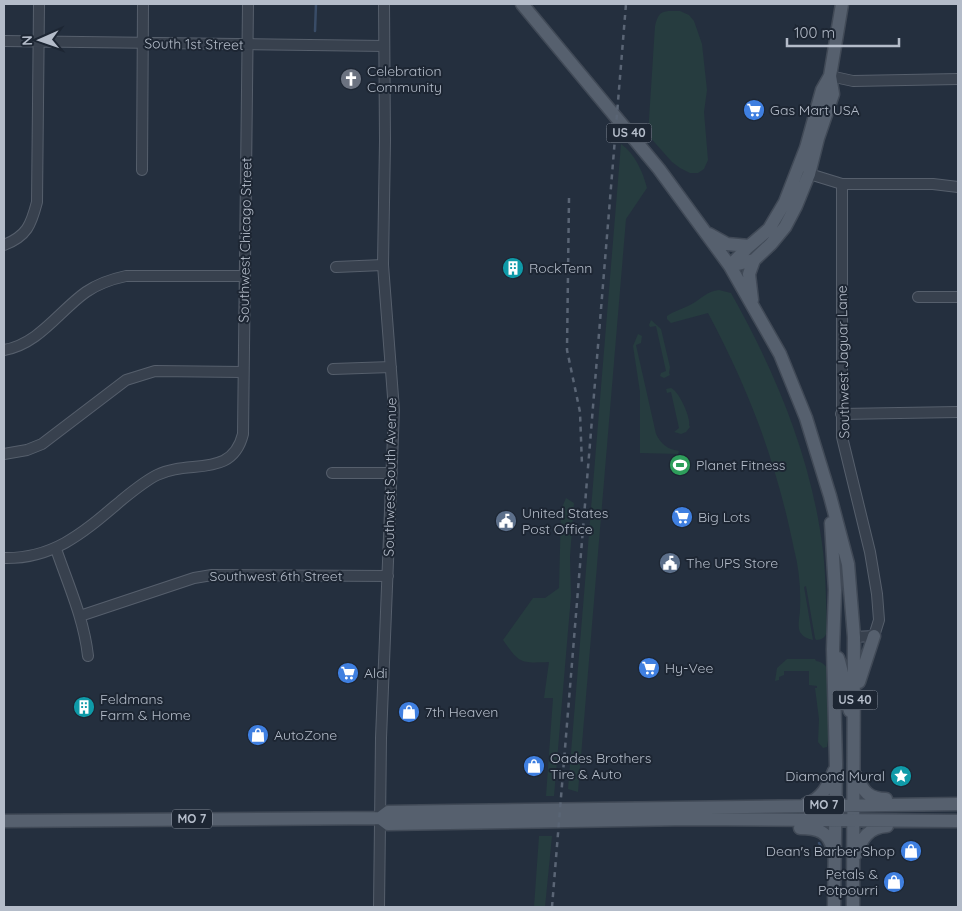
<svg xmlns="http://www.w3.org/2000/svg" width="962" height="911" font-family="Quicksand,sans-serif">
	<rect width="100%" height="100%" fill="#242f3e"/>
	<path fill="#263c3f" d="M680,11l9,4 5,6 8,23 5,46 -3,22 4,48 -4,9 -6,4h-8l-10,-5 -8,-6 -24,-27 7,-109c4,-17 9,-15 25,-15z
		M621,144c14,10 22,28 26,44l-21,31 -48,573 -10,-3z
		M719,290l12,3c45,80 81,166 92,258 3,26 3,53 4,80 -1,6 -5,9 -11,9l-1,-2 -9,-52 -2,1 9,53c-5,-1 -10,-3 -13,-8 -3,-7 0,-16 0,-23 1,-20 -1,-41 -6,-60 -18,-88 -44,-157 -86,-236l-37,10 -4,-4v-3c7,-5 15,-7 23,-11 10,-5 17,-14 29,-15z
		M651,320l10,9 9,38 -1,6 1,2 -6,3 -4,-2 1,-3 5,-2 -10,-45 -6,1 -1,-2z
		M638,334l4,2 -1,7 -5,2 20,89c5,10 11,15 23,17l-1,3 -38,-1v-61l-7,-46z
		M671,388c8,3 20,30 18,37l1,2 -4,5 -5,2 -7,-2 5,-4 -8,-36 -4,1 -1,-4z
		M566,498l8,5 -4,54 1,39 -17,200h-8l7,-98h-9l5,-36c-29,1 -29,2 -46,-22l30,-42h12l14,-10 2,-78z
		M787,659h28l1,2c7,1 11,5 13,12l-1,68 -1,6 -4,1 -5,-6 1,-23 -4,-31h2v-2l-8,-1v-14h-25v4l-5,2v3l-4,1 2,-13z
		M539,836h13l-7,71h-11z"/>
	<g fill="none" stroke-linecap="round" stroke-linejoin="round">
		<path stroke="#394c67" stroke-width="2.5" d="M315,31l1,-27
			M819,843l4,7 7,4"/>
		<g stroke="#565f6c" stroke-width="12">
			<path id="minor" d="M4,41l380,5
				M830,76l23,5 105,-2
				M142,170l1,-166
				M803,172l39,12h91l25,3
				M842,184v253l28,115 7,42 2,26 -5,16 -20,1
				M4,245c23,-9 27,-20 33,-43l2,-198
				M336,267l47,-2
				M918,297h40
				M4,350c35,-6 55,-39 82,-58 13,-9 26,-13 40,-16h119
				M333,369l58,-2
				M841,414l117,-2
				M4,454l23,-4 15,-6 84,-64 29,-9 87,1
				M332,473h60
				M56,549c12,35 28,70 32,107
				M4,558c52,1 82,-28 119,-59 11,-9 22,-18 34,-24 32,-16 75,4 86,-41l5,-430
				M80,616l114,-38 18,-3 176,1
				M379,907l2,-169 13,-328 -11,-145 2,-124 -1,-137"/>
		</g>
		<g stroke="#414a57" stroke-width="15">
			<path id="major" d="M522,4l137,165 71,97 50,88 26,64 24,78 18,68 6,73 -1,270
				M709,234l18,10 22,2
				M730,266l24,-6 17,-16 14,-17 11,-21 13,-32 9,-36 15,-44 -3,-18 12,-72
				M730,266l17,-18 22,-19 16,-27 21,-54 16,-58 8,-14
				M752,300l-3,-26 5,-14
				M831,523l4,67 -2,59 3,115 -2,143
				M838,658c6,17 6,36 12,53
				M859,682l15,-46
				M854,773c9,16 12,26 32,26
				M806,804c16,-5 22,-18 28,-33
				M380,818l8,6 302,-5 268,2
				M4,821l376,-3 8,-6 65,-1 505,-7
				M800,828c17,0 29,3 33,22
				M855,855c7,-16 13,-28 32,-29"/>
		</g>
		<use href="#minor" stroke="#38414e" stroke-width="10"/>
		<use href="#major" stroke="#56606e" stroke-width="12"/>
		<path stroke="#5a6575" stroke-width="2.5" stroke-dasharray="5 5" stroke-linecap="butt" d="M569,198l-2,152 13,62 2,53
			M552,907l74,-903"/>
	</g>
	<defs>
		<g id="church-disc" transform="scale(1.125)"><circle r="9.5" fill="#6b7280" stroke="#1d2633"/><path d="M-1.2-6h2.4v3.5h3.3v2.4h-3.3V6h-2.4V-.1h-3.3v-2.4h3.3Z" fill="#fff"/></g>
		<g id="supermarket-disc" transform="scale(1.125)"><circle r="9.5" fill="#3f7fe0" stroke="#1d2633"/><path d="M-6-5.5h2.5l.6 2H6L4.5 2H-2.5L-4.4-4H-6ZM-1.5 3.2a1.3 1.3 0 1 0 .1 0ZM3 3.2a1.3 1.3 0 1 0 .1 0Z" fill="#fff"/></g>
		<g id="building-disc" transform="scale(1.125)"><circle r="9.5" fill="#0f9aa8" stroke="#1d2633"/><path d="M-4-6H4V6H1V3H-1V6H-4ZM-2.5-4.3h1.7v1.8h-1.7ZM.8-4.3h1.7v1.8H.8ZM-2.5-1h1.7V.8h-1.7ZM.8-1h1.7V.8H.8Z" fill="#fff"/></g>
		<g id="stadium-disc" transform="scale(1.125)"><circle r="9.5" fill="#2e9e5b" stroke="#1d2633"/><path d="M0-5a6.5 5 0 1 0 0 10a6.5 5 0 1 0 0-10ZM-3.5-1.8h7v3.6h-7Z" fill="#fff"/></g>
		<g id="civic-disc" transform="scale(1.125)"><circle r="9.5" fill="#5c6f8a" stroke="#1d2633"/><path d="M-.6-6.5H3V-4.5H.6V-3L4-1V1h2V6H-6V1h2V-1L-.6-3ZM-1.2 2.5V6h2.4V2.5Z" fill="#fff"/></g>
		<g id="shop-disc" transform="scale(1.125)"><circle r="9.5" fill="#3f7fe0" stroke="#1d2633"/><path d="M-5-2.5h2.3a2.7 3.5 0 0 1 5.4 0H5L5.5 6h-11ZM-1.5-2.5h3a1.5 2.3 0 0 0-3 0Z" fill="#fff"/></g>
		<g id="sight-disc" transform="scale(1.125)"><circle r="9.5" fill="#0f9aa8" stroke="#1d2633"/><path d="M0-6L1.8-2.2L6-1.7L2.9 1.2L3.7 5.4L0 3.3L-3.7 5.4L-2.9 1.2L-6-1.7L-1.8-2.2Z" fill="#fff"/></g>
	</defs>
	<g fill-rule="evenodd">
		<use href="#church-disc" x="351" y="79"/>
		<use href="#supermarket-disc" x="754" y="110"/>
		<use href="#building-disc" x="513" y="268"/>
		<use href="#stadium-disc" x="680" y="465"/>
		<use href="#supermarket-disc" x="682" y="517"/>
		<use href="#civic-disc" x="506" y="521"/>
		<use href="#civic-disc" x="670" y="563"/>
		<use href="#supermarket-disc" x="649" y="668"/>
		<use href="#supermarket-disc" x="348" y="673"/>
		<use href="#building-disc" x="84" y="707"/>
		<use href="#shop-disc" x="409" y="712"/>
		<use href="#shop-disc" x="258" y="735"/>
		<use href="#shop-disc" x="534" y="766"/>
		<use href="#sight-disc" x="901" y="776"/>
		<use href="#shop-disc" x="911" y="851"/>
		<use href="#shop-disc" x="894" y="882"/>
	</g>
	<g text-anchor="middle" stroke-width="4" stroke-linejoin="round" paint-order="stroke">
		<g fill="#1d2633" stroke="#878f9c" stroke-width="1">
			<rect x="606.5" y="123.5" width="45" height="19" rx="4"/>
			<rect x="832.5" y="690.5" width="45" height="19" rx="4"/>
			<rect x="804" y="795.5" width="40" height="19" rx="4"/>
			<rect x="172" y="809.5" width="40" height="19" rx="4"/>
		</g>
		<g font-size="12" font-weight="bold" fill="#b4bcc9">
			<text x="629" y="137">US 40</text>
			<text x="855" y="704">US 40</text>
			<text x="824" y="809">MO 7</text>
			<text x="192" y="823">MO 7</text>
		</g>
		<g font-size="14" fill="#b4bcc9" stroke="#1d2633">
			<text transform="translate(194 44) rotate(1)" y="5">South 1st Street</text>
			<text transform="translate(245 240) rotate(-89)" y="5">Southwest Chicago Street</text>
			<text transform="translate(843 362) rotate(-91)" y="5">Southwest Jaguar Lane</text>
			<text transform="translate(390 477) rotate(-89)" y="5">Southwest South Avenue</text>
			<text x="276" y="581">Southwest 6th Street</text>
		</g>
		<g font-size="14" fill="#b4bcc9" stroke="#1d2633" text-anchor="start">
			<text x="367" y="76">Celebration<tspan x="367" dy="16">Community</tspan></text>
			<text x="770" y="115">Gas Mart USA</text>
			<text x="529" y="273">RockTenn</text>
			<text x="696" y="470">Planet Fitness</text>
			<text x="522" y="518">United States<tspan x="522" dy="16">Post Office</tspan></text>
			<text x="698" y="522">Big Lots</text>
			<text x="686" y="568">The UPS Store</text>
			<text x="665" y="673">Hy-Vee</text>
			<text x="364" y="678">Aldi</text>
			<text x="100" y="704">Feldmans<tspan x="100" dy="16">Farm &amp; Home</tspan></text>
			<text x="425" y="717">7th Heaven</text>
			<text x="274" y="740">AutoZone</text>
			<text x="550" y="763">Oades Brothers<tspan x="550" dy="16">Tire &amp; Auto</tspan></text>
			<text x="885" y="781" text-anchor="end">Diamond Mural</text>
			<text x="895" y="856" text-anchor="end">Dean's Barber Shop</text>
			<text x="878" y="879" text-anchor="end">Petals &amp;<tspan x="878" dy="16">Potpourri</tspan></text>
		</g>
	</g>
	<rect width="962" height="911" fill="none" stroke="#b4bcc9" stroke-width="10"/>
	<g transform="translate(40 40) rotate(268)" stroke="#1d2633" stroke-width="4" paint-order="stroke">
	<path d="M0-4L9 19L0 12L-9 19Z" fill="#b4bcc9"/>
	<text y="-8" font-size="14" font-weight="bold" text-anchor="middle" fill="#b4bcc9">N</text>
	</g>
	<path d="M787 38v8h112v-8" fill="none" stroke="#b4bcc9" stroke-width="2.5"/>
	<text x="794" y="38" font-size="15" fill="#b4bcc9" stroke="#1d2633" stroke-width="4" paint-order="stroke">100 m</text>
</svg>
